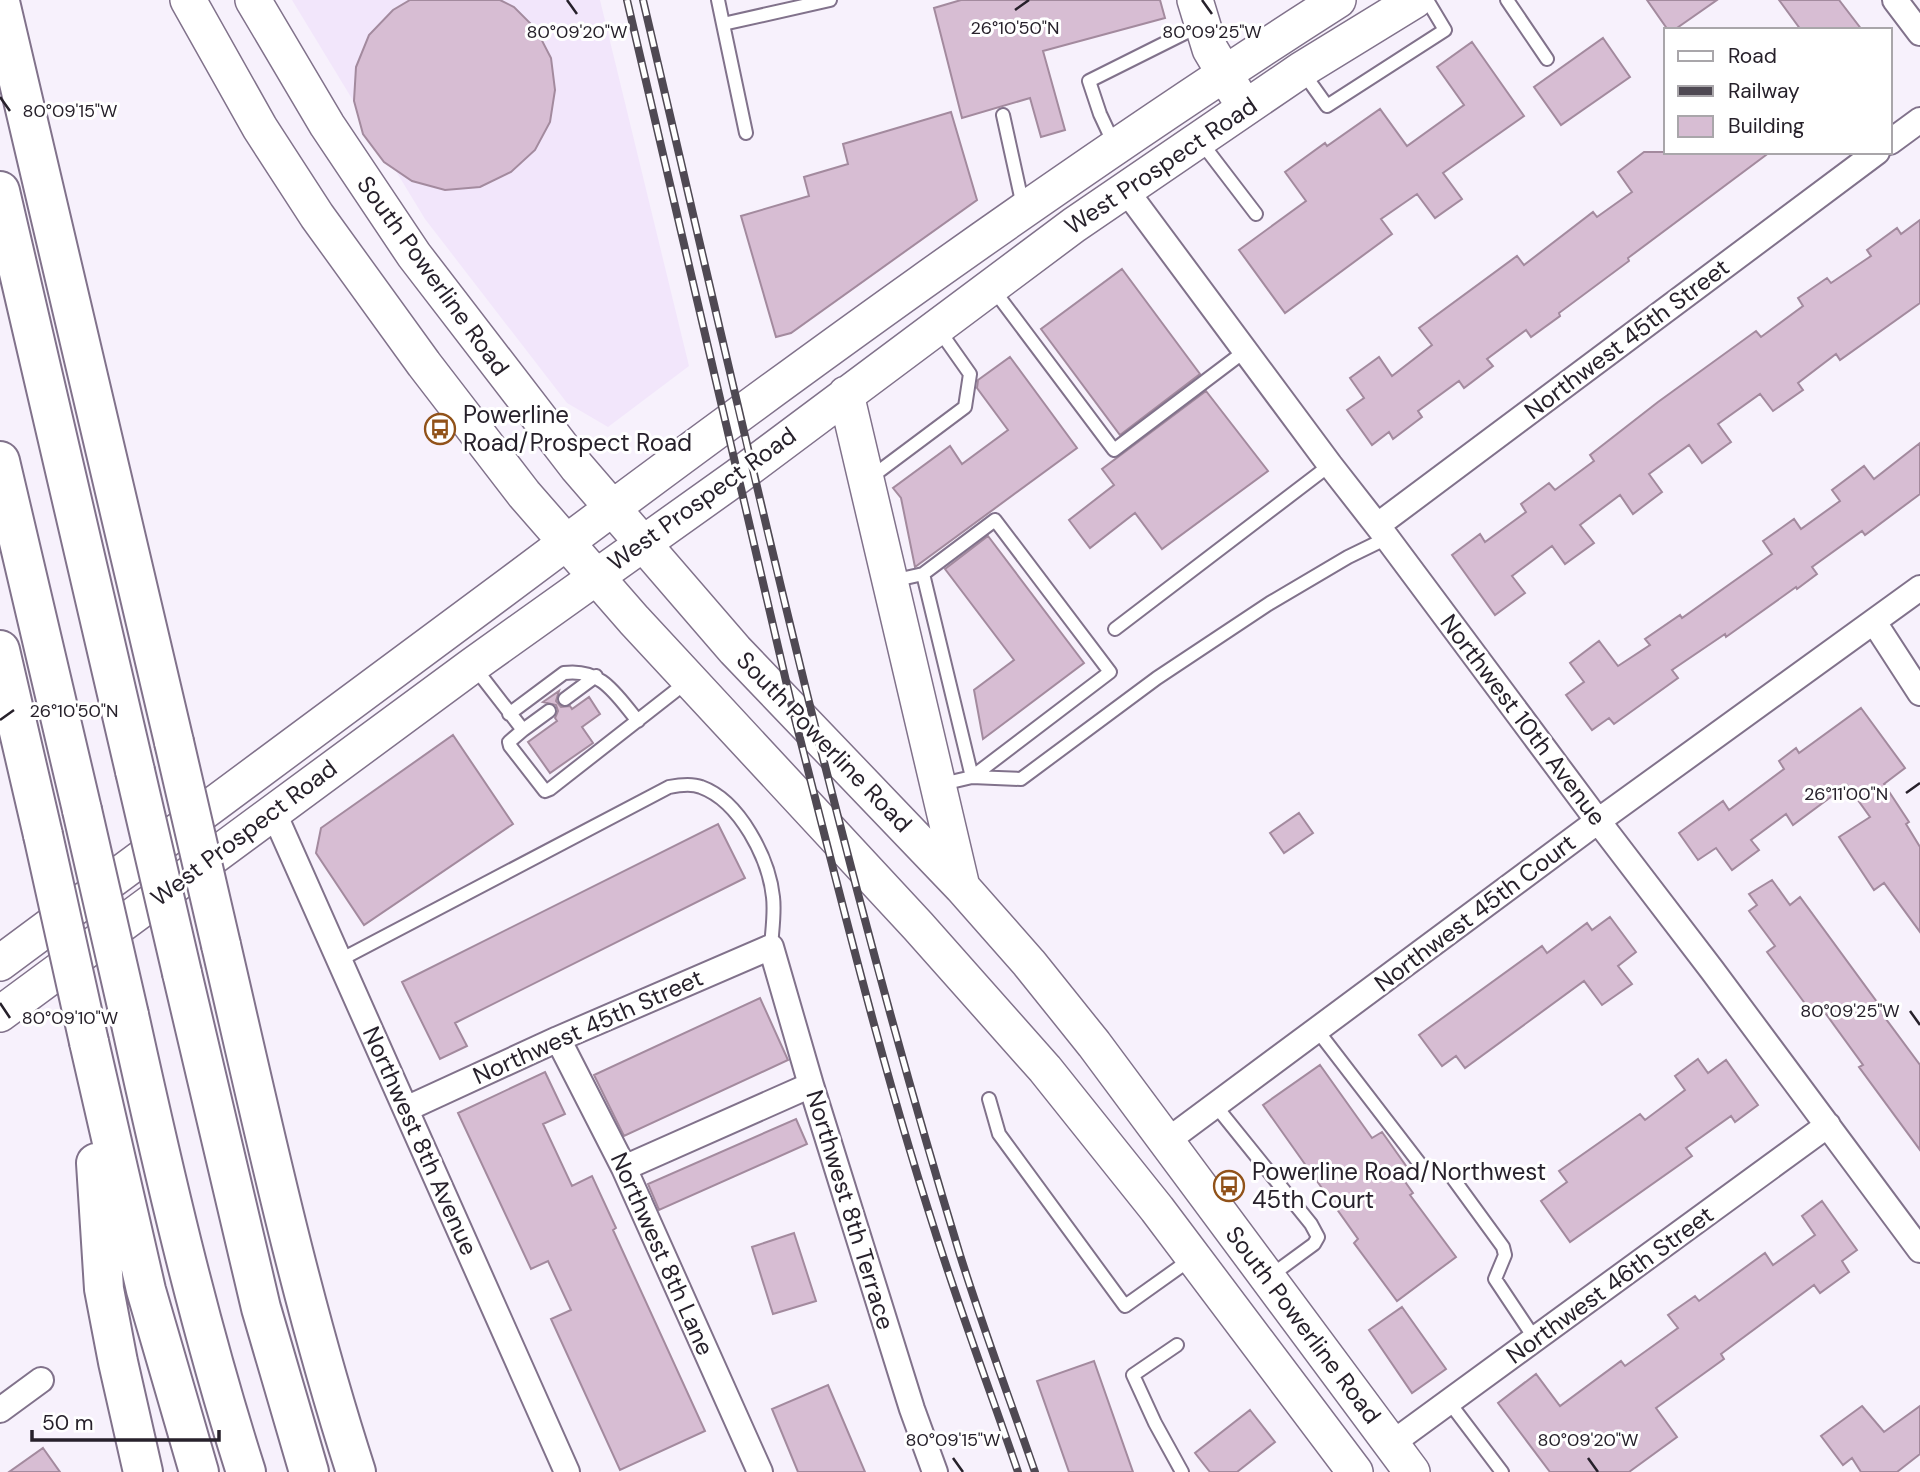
<svg xmlns="http://www.w3.org/2000/svg" width="1920" height="1472" font-family="'DM Sans',sans-serif">
	<rect width="100%" height="100%" fill="#f7f1fc"/>
	<path fill="#f2e6fb" d="M292,0h308l89,366 -81,61 -41,-24 -142,-184z"/>
	<path fill="#d7bdd3" stroke="#a38a9e" stroke-width="2" d="M410,0h90l14,7 22,22 15,29 4,32 -5,32 -15,28 -24,22 -31,15 -35,3 -33,-9 -28,-19 -21,-28 -9,-33 2,-34 13,-32 24,-25z
		M961,0h199l5,18 -122,33 22,79 -24,7 -11,-39 -68,20 -28,-110z
		M1647,0h70l-43,30h-6z
		M1779,0h60l23,30h-61z
		M1603,38l27,39 -69,48 -27,-38z
		M1472,42l52,74 -81,57 19,26 -27,19 -18,-24 -36,25 11,15 -107,79 -46,-63 67,-49 -21,-29 40,-29 2,3 53,-37 27,37 57,-41 -27,-38z
		M951,112l26,88 -186,133 -15,4 -35,-121 68,-20 -5,-19 44,-13 -5,-20z
		M1644,152h126l-142,106 1,3 -70,52 1,3 -29,21 -5,-7 -39,29 6,7 -29,22 -5,-7 -41,30 4,6 -29,22 -4,-7 -17,13 -25,-35 17,-12 -14,-20 29,-21 13,19 40,-31 -13,-17 98,-72 7,9 69,-53 4,5 35,-25 -14,-20z
		M1920,220v83l-80,57 -4,-6 -38,29 5,7 -30,21 -13,-17 -42,30 13,18 -29,21 -13,-18 -40,29 13,18 -29,22 -13,-19 -40,30 14,18 -29,21 -13,-18 -40,30 13,17 -30,22 -43,-60 28,-21 5,8 41,-30 -5,-8 28,-21 6,7 39,-29 -4,-6 68,-53 98,-71 5,6 42,-31 -5,-8 29,-20 4,5 40,-27 -4,-6 30,-22 4,6z
		M1122,269l78,105 -80,61 -79,-106z
		M1010,357l67,91 -162,119 -14,-69 -8,-10 57,-42 12,18 46,-34 -31,-42 1,-8z
		M1206,391l62,80 -106,78 -27,-36 -45,35 -21,-28 45,-35 -12,-16z
		M1920,443v51l-55,41 -3,-4 -50,36 5,7 -20,15 -1,-2 -70,50 -1,-3 -53,36 6,8 -64,46 -5,-6 -17,12 -26,-35 18,-13 -14,-19 29,-22 19,25 32,-21 -5,-6 35,-24 2,3 90,-64 -9,-13 31,-22 7,10 39,-28 -8,-11 32,-24 10,13z
		M988,536l96,127 -101,76 -9,-49 40,-30 -69,-91z
		M559,691l-3,10 5,6 9,-1 2,3 17,-12 11,17 -18,13 11,16 -43,30 -22,-31 29,-21 -2,-3 3,-7 -2,-6 -13,-3z
		M1861,708l44,60 -21,16 25,38 -3,2 14,23v85l-36,-49 -10,7 -35,-53 31,-20 -23,-32 -54,40 -7,-11 -35,26 8,10 -27,20 -16,-22 -18,12 -19,-27 44,-32 6,9 55,-41 -5,-8 17,-13 3,5z
		M453,735l60,89 -149,101 -48,-72 5,-25z
		M1299,813l14,20 -29,20 -14,-20z
		M718,824l27,54 -290,145 12,23 -27,13 -38,-77z
		M1772,880l18,25 10,-8 85,116 -2,2 37,50v85l-61,-83 4,-2 -45,-62 -9,6 -42,-57 8,-6 -26,-35 8,-6 -8,-11z
		M1610,917l26,35 -18,14 14,18 -30,21 -18,-24 -119,87 -9,-12 -14,10 -23,-31 123,-89 5,7 40,-30 5,7z
		M760,998l28,62 -164,76 -30,-61z
		M1698,1059l10,14 18,-13 32,45 -23,17 -4,-6 -45,32 6,8 -122,86 -29,-41 26,-19 -8,-11 81,-57 5,6 40,-30 -10,-14z
		M1320,1065l52,73 10,-6 27,38 -8,6 12,17 -3,2 46,62 -59,44 -43,-58 4,-4 -95,-134z
		M545,1072l20,42 -22,10 29,62 20,-10 24,52 -3,2 92,201 -85,39 -69,-151 20,-9 -23,-49 -17,8 -73,-156z
		M796,1119l11,25 -148,66 -11,-26z
		M1822,1201l35,49 -15,11 7,11 -29,21 -6,-8 -93,69 3,5 -68,49 21,29 -48,35h-79l-52,-69 38,-29 24,32 61,-45 4,5 53,-38 -10,-13 27,-19 4,5 66,-48 8,12 42,-30 -13,-19z
		M794,1233l22,68 -43,13 -21,-67z
		M1402,1307l44,62 -34,24 -43,-63z
		M1094,1361l39,111h-64l-32,-91z
		M828,1385l37,87h-67l-26,-63z
		M1862,1406l22,26 36,-26v48l-23,18h-36l-9,-14 -9,7 -22,-29z
		M1250,1410l25,32 -38,30h-27l-15,-19z
		M43,1448l17,24h-51z"/>
	<g fill="none" stroke-linecap="round" stroke-linejoin="round">
		<g stroke="#81728b" stroke-width="16">
			<path id="lane" d="M718,0l5,24 107,-24
				M1507,0l40,59
				M723,24l23,109
				M1302,71l25,35 118,-76 -18,-30
				M1003,115l20,91
				M1201,142l55,72
				M1114,144l-14,-30 -11,-33 112,-56
				M993,289l121,161 131,-99
				M870,478l95,-71 5,-33 -31,-44
				M923,574l72,-54 115,152 -138,105
				M892,581l31,-7 49,203 -34,8
				M1115,629l215,-164
				M475,668l48,62 -14,12 1,4 35,45 5,-2 138,-108
				M565,699l31,-23
				M509,714l55,-41c38,-5 52,22 74,48
				M523,730l26,-19
				M972,777l49,2 136,-101 113,-75 78,-46 39,-19
				M340,960l329,-173c10,-2 22,-4 32,0 39,14 68,72 72,110 2,16 -1,34 -2,50
				M1317,1030l103,134
				M989,1099l10,35 126,172 66,-47
				M1215,1105l96,119 7,13 -4,7 -45,33
				M1452,1177l51,70 2,8 -10,24 40,60
				M1177,1345l-44,30 22,48 27,49
				M1449,1402l53,70"/>
		</g>
		<g stroke="#81728b" stroke-width="28">
			<path id="street" d="M1895,0l25,33
				M1890,142l30,-22
				M1125,189l205,276 57,73 211,283 114,149 208,280
				M1378,525l499,-373
				M1874,622l46,71
				M273,811l294,661
				M558,1039l66,129 136,304
				M406,1109l152,-70 213,-92 40,138 101,324 23,63
				M1167,1141l431,-320 322,-233
				M624,1168l187,-83
				M0,1410l41,-30
				M1391,1444l437,-319"/>
		</g>
		<g stroke="#81728b" stroke-width="38">
			<path id="secondary" d="M188,0l72,128 57,88 107,148 100,130 110,126 284,306 127,143 112,140 198,263
				M253,0l74,125 87,130 163,212 158,183 227,237 67,76 65,81 318,428
				M1195,0l15,49 26,44
				M846,394l116,493
				M0,963c171,-127 342,-253 512,-380 270,-202 542,-402 826,-583
				M0,1014l473,-349 265,-189 336,-251 227,-155 114,-70"/>
		</g>
		<g stroke="#81728b" stroke-width="42">
			<path id="highway" d="M0,2l174,740
				M0,191l135,580
				M0,461l82,349
				M0,650l43,185
				M221,945c41,177 79,354 135,527
				M182,973l79,335 48,164
				M129,1015c34,154 69,307 117,457
				M89,1042l57,248 53,182
				M96,1163l8,126 14,73 25,110"/>
		</g>
		<use href="#lane" stroke="#fff" stroke-width="12"/>
		<use href="#street" stroke="#fff" stroke-width="24"/>
		<use href="#secondary" stroke="#fff" stroke-width="35"/>
		<use href="#highway" stroke="#fff" stroke-width="38"/>
		<g stroke="#4f4953" stroke-width="8">
			<path id="rail" d="M627,0l166,711c47,184 92,370 152,551 23,70 49,140 73,210
				M643,0c99,420 191,842 317,1255 23,73 50,145 75,217"/>
		</g>
		<use href="#rail" stroke="#fff" stroke-width="5" stroke-dasharray="16" stroke-linecap="butt"/>
		<g stroke="#81728b" stroke-width="42" stroke-linecap="butt">
			<path id="highway-bridge" d="M174,742l47,203
				M135,771l47,202
				M82,810l47,205
				M43,835l46,207"/>
		</g>
		<use href="#highway-bridge" stroke="#fff" stroke-width="38"/>
	</g>
	<path fill="none" stroke="#27212b" stroke-width="2.5" d="M567,0l10,14M1202,0l10,14M1015,10l14,-10M0,97l10,14M0,720l14,-10M1906,793l14,-10M0,1003l10,15M1910,1011l10,14M953,1458l10,14M1588,1458l10,14"/>
	<defs>
		<g id="bus-ring" transform="scale(1.575)"><circle r="9.5" fill="#fff" stroke="#915219" stroke-width="1.5"/><path d="M-5-6H5V4H4V6H2V4H-2V6H-4V4H-5ZM-3.5-4V0h7V-4ZM-3.5 1.2v1.5H-2V1.2ZM2 1.2v1.5H3.5V1.2Z" fill="#915219"/></g>
	</defs>
	<g fill-rule="evenodd">
		<use href="#bus-ring" x="440" y="429"/>
		<use href="#bus-ring" x="1229" y="1186"/>
	</g>
	<g text-anchor="middle" stroke-width="6" stroke-linejoin="round" paint-order="stroke">
		<g font-size="24" fill="#27212b" stroke="#fff">
			<text transform="translate(1161 166) rotate(-34)" y="8">West Prospect Road</text>
			<text transform="translate(433 276) rotate(54)" y="8">South Powerline Road</text>
			<text transform="translate(1627 339) rotate(-37)" y="8">Northwest 45th Street</text>
			<text transform="translate(702 499) rotate(-36)" y="8">West Prospect Road</text>
			<text transform="translate(1523 720) rotate(53)" y="8">Northwest 10th Avenue</text>
			<text transform="translate(824 742) rotate(46)" y="8">South Powerline Road</text>
			<text transform="translate(244 833) rotate(-37)" y="8">West Prospect Road</text>
			<text transform="translate(1475 913) rotate(-37)" y="8">Northwest 45th Court</text>
			<text transform="translate(588 1027) rotate(-24)" y="8">Northwest 45th Street</text>
			<text transform="translate(420 1141) rotate(66)" y="8">Northwest 8th Avenue</text>
			<text transform="translate(850 1210) rotate(73)" y="8">Northwest 8th Terrace</text>
			<text transform="translate(662 1254) rotate(66)" y="8">Northwest 8th Lane</text>
			<text transform="translate(1610 1285) rotate(-36)" y="8">Northwest 46th Street</text>
			<text transform="translate(1303 1325) rotate(53)" y="8">South Powerline Road</text>
		</g>
		<g font-size="24" fill="#27212b" stroke="#fff" text-anchor="start">
			<text x="463" y="423">Powerline<tspan x="463" dy="28">Road/Prospect Road</tspan></text>
			<text x="1252" y="1180">Powerline Road/Northwest<tspan x="1252" dy="28">45th Court</tspan></text>
		</g>
	</g>
	<g font-size="18" text-anchor="middle" fill="#27212b" stroke="#fff" stroke-width="6" stroke-linejoin="round" paint-order="stroke">
		<text x="1015" y="34">26°10'50"N</text>
		<text x="577" y="38">80°09'20"W</text>
		<text x="1212" y="38">80°09'25"W</text>
		<text x="70" y="117">80°09'15"W</text>
		<text x="74" y="717">26°10'50"N</text>
		<text x="1846" y="800">26°11'00"N</text>
		<text x="1850" y="1017">80°09'25"W</text>
		<text x="70" y="1024">80°09'10"W</text>
		<text x="953" y="1446">80°09'15"W</text>
		<text x="1588" y="1446">80°09'20"W</text>
	</g>
	<rect x="1664" y="28" width="228" height="126" fill="#ffffff" stroke="#a9a6aa" stroke-width="2"/>
	<rect x="1678" y="51" width="35" height="10" fill="#ffffff" stroke="#a9a6aa" stroke-width="2"/>
	<text x="1728" y="63" font-size="21" fill="#27212b">Road</text>
	<rect x="1678" y="86" width="35" height="10" fill="#4f4953" stroke="#a9a6aa" stroke-width="2"/>
	<text x="1728" y="98" font-size="21" fill="#27212b">Railway</text>
	<rect x="1678" y="116" width="35" height="21" fill="#d7bdd3" stroke="#a9a6aa" stroke-width="2"/>
	<text x="1728" y="133" font-size="21" fill="#27212b">Building</text>
	<path d="M32 1430v10h187v-10" fill="none" stroke="#27212b" stroke-width="3.5"/>
	<text x="42" y="1430" font-size="21" fill="#27212b" stroke="#ffffff" stroke-width="5" paint-order="stroke">50 m</text>
</svg>
